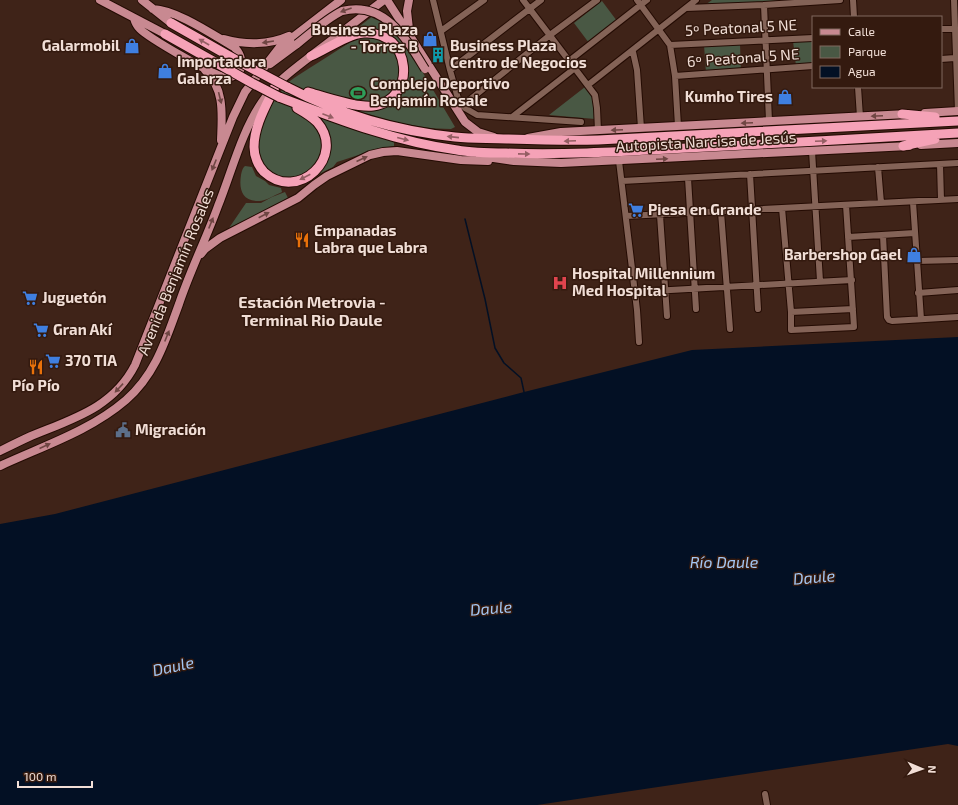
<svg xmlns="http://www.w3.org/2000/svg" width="958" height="805" font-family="'Exo 2',sans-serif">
	<rect width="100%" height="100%" fill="#3f2318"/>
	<path fill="#495844" d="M712,0h75l-82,5z
		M602,1l15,20 -28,22 -15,-20z
		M378,12l19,17 58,98 -4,2c-40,0 -77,-13 -115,-25l-7,15 64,22 1,2v3l-17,3 -40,13 -4,5 -14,7 6,-11 -5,-5c-3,4 -6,10 -9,13 -2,2 -6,3 -8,4 -20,9 -43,-4 -45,-26 -2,-22 17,-53 32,-68 5,-4 12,-8 18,-12 14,-9 27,-17 41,-26l2,-10z
		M813,40v25l-17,1 -3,-25z
		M740,44l1,27 -35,2 -2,-28z
		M585,87l7,10 3,22 -46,-4z
		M245,166l7,1 4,9 9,5 4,4 12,3 1,4c-7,3 -18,10 -24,9 -17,0 -19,-13 -17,-26 1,-4 1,-6 4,-9z
		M285,192l3,6 -59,30 17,-25h15l11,-6z"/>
	<path fill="#031024" d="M958,337v409l-10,-2 -411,61h-537v-281l55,-10 469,-122 168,-42z"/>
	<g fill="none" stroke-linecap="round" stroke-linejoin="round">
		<path stroke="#031024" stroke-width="1.5" d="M465,219l20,80 10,49 9,15 17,15 3,14"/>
		<g stroke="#240b03" stroke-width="8">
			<path id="minor" d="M433,0l17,70 9,32 6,6 12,7 104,7
				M523,0l72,95 2,13 1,23
				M637,0l33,45 5,31 3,50
				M853,0l1,17
				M954,0l4,111
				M764,5l5,116
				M686,8l78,-3 76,-5
				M941,29h13
				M441,31l43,-31
				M670,45l143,-7
				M633,52l4,18 4,58
				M941,59l14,-1
				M569,61l78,-61
				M450,70l91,-70
				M675,76l138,-10
				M588,85l108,-85
				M858,87l2,30
				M462,106l88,-71 47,-35
				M512,117l63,-49
				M812,151l8,130
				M619,161l18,149 2,32
				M940,164l1,36
				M878,167l3,36
				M750,174l8,135
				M688,178l8,131
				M622,181l336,-18
				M913,202l8,117
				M782,208l9,104v18l63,-3 -8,-122
				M721,212l9,117
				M660,215l7,101
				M626,216l332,-17
				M883,235l4,82 2,3 3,1 66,-4
				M848,237l67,-4
				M916,261l42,-1
				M635,292l217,-12
				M918,293l40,-3
				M791,312l62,-3
				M765,794l2,11"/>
		</g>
		<g stroke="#240b03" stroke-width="10">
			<path id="major" d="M100,0l65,34
				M142,0l29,23
				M387,0l78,122 13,10 16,5
				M409,0l-2,11 2,18
				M134,18c1,4 3,8 6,11 9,9 74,47 85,48 19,2 21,-19 9,-30 -21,-12 -57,-37 -81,-38
				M224,39c21,6 45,6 65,-3
				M270,64l27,-20
				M205,70c20,19 17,45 16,70
				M925,113l33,-2
				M528,138l33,-6 346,-18
				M921,145l37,-2
				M480,156l34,5 47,2 348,-17
				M201,254l4,-5 15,-11 78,-40 16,-13 13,-9 43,-21 13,-3 14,-1 64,9 27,1
				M0,451c10,-5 20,-10 31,-15 41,-17 82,-28 104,-71l98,-248 12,-25 34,-44 62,-48
				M0,466c43,-20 90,-35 126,-66 30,-26 40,-61 53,-96 11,-33 27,-65 39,-98 14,-35 23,-73 44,-104 14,-21 35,-35 54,-50 23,-17 45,-35 68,-52"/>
		</g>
		<g stroke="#240b03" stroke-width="11">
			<path id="highway" d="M275,87c-9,19 -21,39 -21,60 0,9 4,19 10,25 34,31 83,-16 53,-50 -6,-6 -13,-10 -20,-14
				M287,87c52,27 110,44 168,50 18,2 35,1 52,2 31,1 61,2 91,1l360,-19
				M308,92c17,5 48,16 65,14 45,-6 39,-76 -9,-73 -16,1 -37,16 -53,23
				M279,97c58,22 117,45 178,53 16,3 32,3 49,3 54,2 108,-1 162,-4 97,-5 193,-10 290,-16
				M902,114l33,3
				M903,146l32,-7"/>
		</g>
		<use href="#minor" stroke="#846357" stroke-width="6"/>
		<use href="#major" stroke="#c88991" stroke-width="8"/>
		<use href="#highway" stroke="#f5a2b7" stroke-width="9"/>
		<g stroke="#240b03" stroke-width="10" stroke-linecap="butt">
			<path id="major-bridge" d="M297,44c14,-11 29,-25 45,-33 43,-11 65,29 83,58"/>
		</g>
		<g stroke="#240b03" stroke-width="11" stroke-linecap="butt">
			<path id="highway-bridge" d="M171,23l67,38 49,26
				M165,34l87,49 27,14"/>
		</g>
		<use href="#major-bridge" stroke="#c88991" stroke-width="8"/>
		<use href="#highway-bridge" stroke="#f5a2b7" stroke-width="9"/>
	</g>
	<defs><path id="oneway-solid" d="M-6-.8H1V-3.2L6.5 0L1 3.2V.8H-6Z"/></defs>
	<g fill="#6f4643">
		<use href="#oneway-solid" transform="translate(346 10) rotate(160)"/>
		<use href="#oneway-solid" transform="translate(268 42) rotate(171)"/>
		<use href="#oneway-solid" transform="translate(220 98) rotate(76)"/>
		<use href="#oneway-solid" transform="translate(877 116) rotate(177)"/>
		<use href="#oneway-solid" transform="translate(747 123) rotate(177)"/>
		<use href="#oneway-solid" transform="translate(617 130) rotate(177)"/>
		<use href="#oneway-solid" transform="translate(362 159) rotate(-24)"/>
		<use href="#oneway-solid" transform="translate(662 159) rotate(-3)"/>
		<use href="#oneway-solid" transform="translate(214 165) rotate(112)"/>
		<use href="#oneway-solid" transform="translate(264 215) rotate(-27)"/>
		<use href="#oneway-solid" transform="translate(211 223) rotate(-68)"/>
		<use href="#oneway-solid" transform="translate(167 336) rotate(-68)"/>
		<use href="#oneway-solid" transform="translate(119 388) rotate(133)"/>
		<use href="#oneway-solid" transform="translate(45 446) rotate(-24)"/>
	</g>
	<g fill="#945e63">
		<use href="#oneway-solid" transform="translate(204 42) rotate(-150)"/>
		<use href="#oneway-solid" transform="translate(328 116) rotate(21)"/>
		<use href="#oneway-solid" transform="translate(453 137) rotate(-174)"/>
		<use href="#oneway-solid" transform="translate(403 139) rotate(14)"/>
		<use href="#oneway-solid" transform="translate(570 141) rotate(178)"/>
		<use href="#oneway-solid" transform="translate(821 141) rotate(-3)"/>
		<use href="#oneway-solid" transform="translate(524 154) rotate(1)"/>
		<use href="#oneway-solid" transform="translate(305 177) rotate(153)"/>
	</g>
	<defs>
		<g id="shop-bare" transform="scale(1.2)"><path d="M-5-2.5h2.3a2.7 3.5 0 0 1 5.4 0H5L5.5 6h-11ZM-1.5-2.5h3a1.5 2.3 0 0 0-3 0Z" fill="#3f7fe0" stroke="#341a0f" stroke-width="2.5" paint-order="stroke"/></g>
		<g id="building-bare" transform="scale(1.2)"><path d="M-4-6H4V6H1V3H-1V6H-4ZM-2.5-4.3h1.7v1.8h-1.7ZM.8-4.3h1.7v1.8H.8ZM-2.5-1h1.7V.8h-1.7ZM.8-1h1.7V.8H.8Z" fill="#0f9aa8" stroke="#341a0f" stroke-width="2.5" paint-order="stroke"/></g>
		<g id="stadium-bare" transform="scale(1.2)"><path d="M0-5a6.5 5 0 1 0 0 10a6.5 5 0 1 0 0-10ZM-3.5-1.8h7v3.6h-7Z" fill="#2e9e5b" stroke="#341a0f" stroke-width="2.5" paint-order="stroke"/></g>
		<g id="supermarket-bare" transform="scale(1.2)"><path d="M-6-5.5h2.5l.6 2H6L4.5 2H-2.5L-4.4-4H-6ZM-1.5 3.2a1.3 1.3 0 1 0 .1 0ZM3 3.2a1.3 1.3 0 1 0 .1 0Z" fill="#3f7fe0" stroke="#341a0f" stroke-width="2.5" paint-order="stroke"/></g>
		<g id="restaurant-bare" transform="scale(1.2)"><path d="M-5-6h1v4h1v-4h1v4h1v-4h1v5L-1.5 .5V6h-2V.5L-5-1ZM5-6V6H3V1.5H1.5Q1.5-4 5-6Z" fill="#e8710a" stroke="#341a0f" stroke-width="2.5" paint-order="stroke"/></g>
		<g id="hospital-bare" transform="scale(1.2)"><path d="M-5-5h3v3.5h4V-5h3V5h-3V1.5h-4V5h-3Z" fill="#e0444e" stroke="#341a0f" stroke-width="2.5" paint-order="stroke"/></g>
		<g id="civic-bare" transform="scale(1.2)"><path d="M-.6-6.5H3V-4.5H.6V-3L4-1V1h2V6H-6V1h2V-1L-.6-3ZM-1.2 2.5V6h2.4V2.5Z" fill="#5c6f8a" stroke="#341a0f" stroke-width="2.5" paint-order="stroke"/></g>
	</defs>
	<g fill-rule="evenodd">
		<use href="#shop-bare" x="430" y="39"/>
		<use href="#shop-bare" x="132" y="46"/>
		<use href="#building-bare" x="438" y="55"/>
		<use href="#shop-bare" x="165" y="71"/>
		<use href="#stadium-bare" x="358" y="93"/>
		<use href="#shop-bare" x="785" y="97"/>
		<use href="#supermarket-bare" x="636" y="210"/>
		<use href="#restaurant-bare" x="302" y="240"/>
		<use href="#shop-bare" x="914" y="255"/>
		<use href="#hospital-bare" x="560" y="283"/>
		<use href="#supermarket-bare" x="30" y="298"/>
		<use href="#supermarket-bare" x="41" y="330"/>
		<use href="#supermarket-bare" x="53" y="361"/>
		<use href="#restaurant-bare" x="36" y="367"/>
		<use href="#civic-bare" x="123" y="430"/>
	</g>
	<g text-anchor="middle" stroke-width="3" stroke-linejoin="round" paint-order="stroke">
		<g font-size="15" fill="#f1ded6" stroke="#341a0f">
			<text transform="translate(741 28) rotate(-3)" y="5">5º Peatonal 5 NE</text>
			<text transform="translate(743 58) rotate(-4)" y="5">6º Peatonal 5 NE</text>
			<text transform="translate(706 142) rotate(-3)" y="5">Autopista Narcisa de Jesús</text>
			<text transform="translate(176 272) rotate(-68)" y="5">Avenida Benjamín Rosales</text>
		</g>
		<g font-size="15" font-weight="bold" fill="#f1ded6" stroke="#341a0f" text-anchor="start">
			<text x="418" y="35" text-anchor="end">Business Plaza<tspan x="418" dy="17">- Torres B</tspan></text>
			<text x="120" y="51" text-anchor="end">Galarmobil</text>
			<text x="450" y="51">Business Plaza<tspan x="450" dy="17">Centro de Negocios</tspan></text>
			<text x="177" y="67">Importadora<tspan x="177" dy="17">Galarza</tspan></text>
			<text x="370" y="89">Complejo Deportivo<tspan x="370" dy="17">Benjamín Rosale</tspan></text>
			<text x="773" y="102" text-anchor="end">Kumho Tires</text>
			<text x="648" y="215">Piesa en Grande</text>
			<text x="314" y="236">Empanadas<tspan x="314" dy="17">Labra que Labra</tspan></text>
			<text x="902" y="260" text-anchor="end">Barbershop Gael</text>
			<text x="572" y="279">Hospital Millennium<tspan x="572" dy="17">Med Hospital</tspan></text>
			<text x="42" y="303">Juguetón</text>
			<text x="53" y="335">Gran Akí</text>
			<text x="65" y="366">370 TIA</text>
			<text x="36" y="391" text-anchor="middle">Pío Pío</text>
			<text x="135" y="435">Migración</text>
		</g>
		<g font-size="16" font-weight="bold" fill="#f1ded6" stroke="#341a0f">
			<text x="312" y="308">Estación Metrovia -<tspan x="312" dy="18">Terminal Rio Daule</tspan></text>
		</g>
		<g font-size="16" font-style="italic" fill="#a3c7f4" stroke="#341a0f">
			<text x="724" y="568">Río Daule</text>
			<text transform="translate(814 577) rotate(-5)" y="6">Daule</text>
			<text transform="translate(491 608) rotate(-5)" y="6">Daule</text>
			<text transform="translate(173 666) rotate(-12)" y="6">Daule</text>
		</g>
	</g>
	<rect x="812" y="16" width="130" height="72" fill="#341a0f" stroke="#80685f"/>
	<rect x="820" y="29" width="20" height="6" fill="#c88991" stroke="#80685f"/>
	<text x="848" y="36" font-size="12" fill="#f1ded6">Calle</text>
	<rect x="820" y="46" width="20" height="12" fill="#495844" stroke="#80685f"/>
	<text x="848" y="56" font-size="12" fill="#f1ded6">Parque</text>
	<rect x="820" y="66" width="20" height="12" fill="#031024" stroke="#80685f"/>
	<text x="848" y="76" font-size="12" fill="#f1ded6">Agua</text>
	<g transform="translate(922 769) rotate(92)" stroke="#341a0f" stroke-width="3" paint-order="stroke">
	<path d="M0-3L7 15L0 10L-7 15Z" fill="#f1ded6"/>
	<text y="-6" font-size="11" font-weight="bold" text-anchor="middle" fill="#f1ded6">N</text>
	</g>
	<path d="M18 781v6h74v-6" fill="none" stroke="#f1ded6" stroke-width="2"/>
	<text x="24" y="781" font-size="12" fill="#f1ded6" stroke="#341a0f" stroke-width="3" paint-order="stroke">100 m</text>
</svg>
